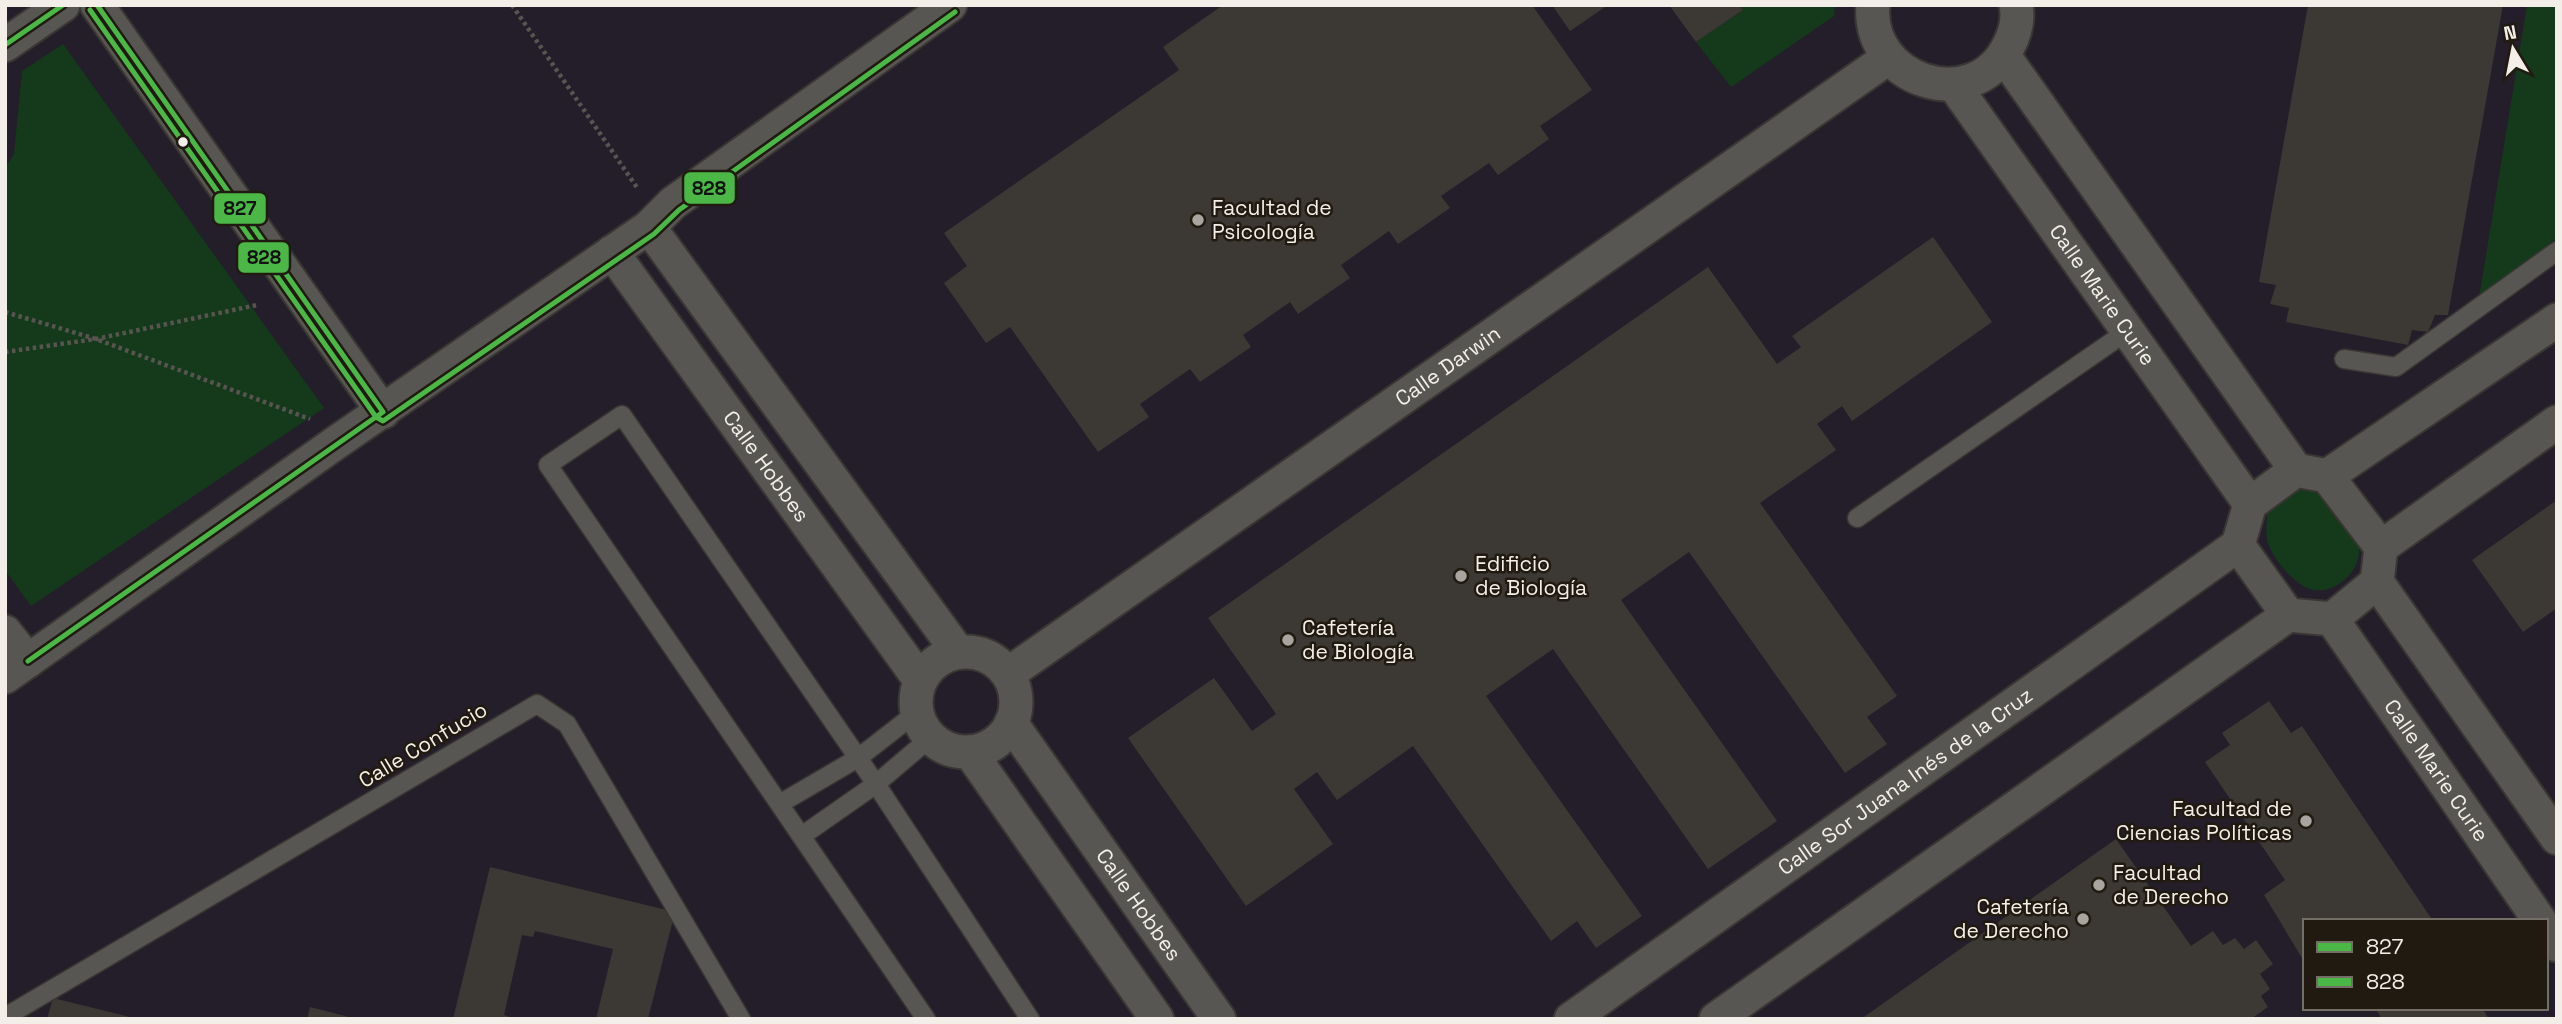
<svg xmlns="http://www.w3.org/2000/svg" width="2562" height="1024" font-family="'Space Grotesk',sans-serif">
	<rect width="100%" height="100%" fill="#1c1914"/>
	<path fill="#241e2a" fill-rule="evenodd" d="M5,5h2552v1014h-2552zM2305,921h241v87h-241z"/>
	<path fill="#143a1b" d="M1739,5h96l-1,11 -103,71 -35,-45 46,-31z
		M2527,5h30v232l-79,67z
		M63,44l261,364 -293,198 -26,-36v-402l9,-14 8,-83z
		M2298,490c23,0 35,11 47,30 4,7 11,16 13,24 7,25 -25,55 -51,44 -16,-8 -33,-28 -39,-45 -3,-9 -1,-22 -1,-32l15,-15z"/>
	<path fill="#3c3834" d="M1223,5h309l60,85 -52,36 9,13 -51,36 -9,-12 -48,33 9,12 -52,36 -9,-13 -48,34 9,13 -52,36 -8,-12 -47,33 8,12 -51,35 -10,-13 -50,35 9,13 -51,35 -88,-125 -24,16 -42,-60 23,-17 -23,-33 235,-163 -16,-23z
		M1552,5h56l-38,26z
		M1669,5h70l4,5 -47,32z
		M2308,5h195l-55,310h-13l-7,17 -16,-2 -4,15 -122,-23 3,-14 -19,-4 6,-19 -17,-3z
		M1933,237l59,85 -140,99 -10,-15 -25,18 19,26 -76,53 137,193 -30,21 20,27 -42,29 -156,-221 -68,48 156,221 -69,48 -155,-220 -67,47 156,220 -46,32 -19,-27 -26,20 -138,-195 -76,54 -20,-28 -23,17 39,55 -87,62 -118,-168 86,-60 38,53 24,-17 -68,-96 500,-351 69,97 24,-17 -9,-11z
		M2557,500v108l-34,24 -51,-72z
		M2269,701l22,32 11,-7 131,195h-128v42l-41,-68 21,-15 -80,-118 25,-17 -8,-12z
		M2116,839l75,107 22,-15 10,14 12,-7 9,11 12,-9 17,24 -13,10 10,15 -9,7 7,11 -17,12h-390z
		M490,867l185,45 -27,107h-52l17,-70 -78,-18 -2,6 -11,-2 -18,80 12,4h-63z
		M53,998l81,20v1h-87z
		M310,1007l43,11v1h-46z
		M2375,1008h107l7,11h-107z"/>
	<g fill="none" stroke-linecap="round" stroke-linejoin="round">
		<g stroke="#393633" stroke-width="21">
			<path id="lane" d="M2344,359l52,8 161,-116
				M1857,518l272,-188
				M781,803l77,-45 58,-45
				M803,835l73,-51 54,-46
				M5,1017l532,-313 30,20 174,295
				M926,1019l-378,-554 74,-50 254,369 154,235"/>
		</g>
		<g stroke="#393633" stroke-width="37">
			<g id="street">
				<path d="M97,5l286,407"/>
				<path d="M1873,5c-7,76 100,111 135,42 7,-13 11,-27 8,-42"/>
				<path d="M5,45l58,-40"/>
				<path d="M2004,56l292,414"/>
				<path id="s1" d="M1954,85l296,419"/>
				<path d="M649,227l309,425"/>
				<path id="s2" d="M612,252l308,428"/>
				<path d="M2296,470l31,6 54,71 -4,35 -45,37 -44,-4 -50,-70 12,-41z"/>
				<path d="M2327,476l230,-156"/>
				<path d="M2381,547l176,-125"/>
				<path d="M2377,582l180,256"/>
				<path id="s3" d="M2332,619l208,302"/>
				<path d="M5,632l23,29"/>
				<circle cx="966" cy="702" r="50"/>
				<path id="s4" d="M1008,674l880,-616"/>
				<path d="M5,677l329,-233 315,-217 24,-24 277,-198"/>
				<path id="s5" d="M1011,723l208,296"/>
				<path d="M970,752l187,267"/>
				<path d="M2546,930l11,15"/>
				<path id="s6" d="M1571,1019l667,-474"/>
				<path d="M1716,1019l572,-404"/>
			</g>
		</g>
		<path stroke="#585551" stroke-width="4.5" stroke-dasharray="3.5 3.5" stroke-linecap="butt" d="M512,5l126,184
			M5,312l91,27 214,80
			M5,352l91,-13 161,-34"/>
		<use href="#lane" stroke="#585652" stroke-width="18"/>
		<use href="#street" stroke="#585652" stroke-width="33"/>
		<g stroke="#201a10" stroke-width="10">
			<path id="bus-1" d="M97,5l286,407
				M5,45l58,-40
				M28,661l355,-249"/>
		</g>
		<g stroke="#201a10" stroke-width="10">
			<path id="bus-2" d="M90,10l286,407 7,4 271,-187 25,-24 276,-198"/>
		</g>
		<use href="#bus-1" stroke="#4ab747" stroke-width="5"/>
		<use href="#bus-2" stroke="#4ab747" stroke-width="5"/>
	</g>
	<circle fill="#f3efe8" stroke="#201a10" stroke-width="2.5" cx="183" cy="142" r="6"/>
	<g fill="#a8a49e" stroke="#201a10" stroke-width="2.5">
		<circle cx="1198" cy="220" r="7"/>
		<circle cx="1461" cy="576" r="7"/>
		<circle cx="1288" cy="640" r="7"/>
		<circle cx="2306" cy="821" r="7"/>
		<circle cx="2099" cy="885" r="7"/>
		<circle cx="2083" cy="919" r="7"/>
	</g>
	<g text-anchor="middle" stroke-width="5" stroke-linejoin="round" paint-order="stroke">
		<g font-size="21" fill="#f3efe8" stroke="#201a10" text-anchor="start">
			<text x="1212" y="215">Facultad de<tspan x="1212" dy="24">Psicología</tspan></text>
			<text x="1475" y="571">Edificio<tspan x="1475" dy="24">de Biología</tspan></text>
			<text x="1302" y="635">Cafetería<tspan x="1302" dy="24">de Biología</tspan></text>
			<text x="2292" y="816" text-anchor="end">Facultad de<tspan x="2292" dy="24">Ciencias Políticas</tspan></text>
			<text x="2113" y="880">Facultad<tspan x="2113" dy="24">de Derecho</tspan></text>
			<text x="2069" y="914" text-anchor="end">Cafetería<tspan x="2069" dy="24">de Derecho</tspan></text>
		</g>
		<g font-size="21" fill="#f3efe8" stroke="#201a10">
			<text dy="7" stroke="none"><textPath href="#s1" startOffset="257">Calle Marie Curie</textPath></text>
			<text dy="7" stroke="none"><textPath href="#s4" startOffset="537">Calle Darwin</textPath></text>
			<text dy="7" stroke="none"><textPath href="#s2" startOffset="264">Calle Hobbes</textPath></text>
			<text transform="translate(423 745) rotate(-31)" y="7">Calle Confucio</text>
			<text dy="7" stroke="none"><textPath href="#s3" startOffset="184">Calle Marie Curie</textPath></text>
			<text dy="7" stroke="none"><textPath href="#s6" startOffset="410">Calle Sor Juana Inés de la Cruz</textPath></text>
			<text dy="7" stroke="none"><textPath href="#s5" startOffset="222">Calle Hobbes</textPath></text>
		</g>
	</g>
	<g stroke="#201a10" stroke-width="2.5">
		<rect x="683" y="171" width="53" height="34" rx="7" fill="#4ab747"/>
		<rect x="213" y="192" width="54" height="33" rx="7" fill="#4ab747"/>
		<rect x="237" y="241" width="53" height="33" rx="7" fill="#4ab747"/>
	</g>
	<g font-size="19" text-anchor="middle" font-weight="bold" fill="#111">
		<text x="709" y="195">828</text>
		<text x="240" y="215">827</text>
		<text x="264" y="264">828</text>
	</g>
	<rect width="2562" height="1024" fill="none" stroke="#f3efe8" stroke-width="14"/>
	<rect x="2303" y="919" width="245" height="91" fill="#201a10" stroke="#746f66" stroke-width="2"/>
	<rect x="2317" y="942" width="35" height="10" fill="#4ab747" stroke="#746f66" stroke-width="2"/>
	<text x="2366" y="954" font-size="21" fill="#f3efe8">827</text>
	<rect x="2317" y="977" width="35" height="10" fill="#4ab747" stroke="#746f66" stroke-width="2"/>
	<text x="2366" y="989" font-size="21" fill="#f3efe8">828</text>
	<g transform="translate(2513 49) rotate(350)" stroke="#201a10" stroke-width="5" paint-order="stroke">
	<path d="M0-5L12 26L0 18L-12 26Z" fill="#f3efe8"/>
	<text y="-10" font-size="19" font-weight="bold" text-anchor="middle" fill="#f3efe8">N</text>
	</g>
</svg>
